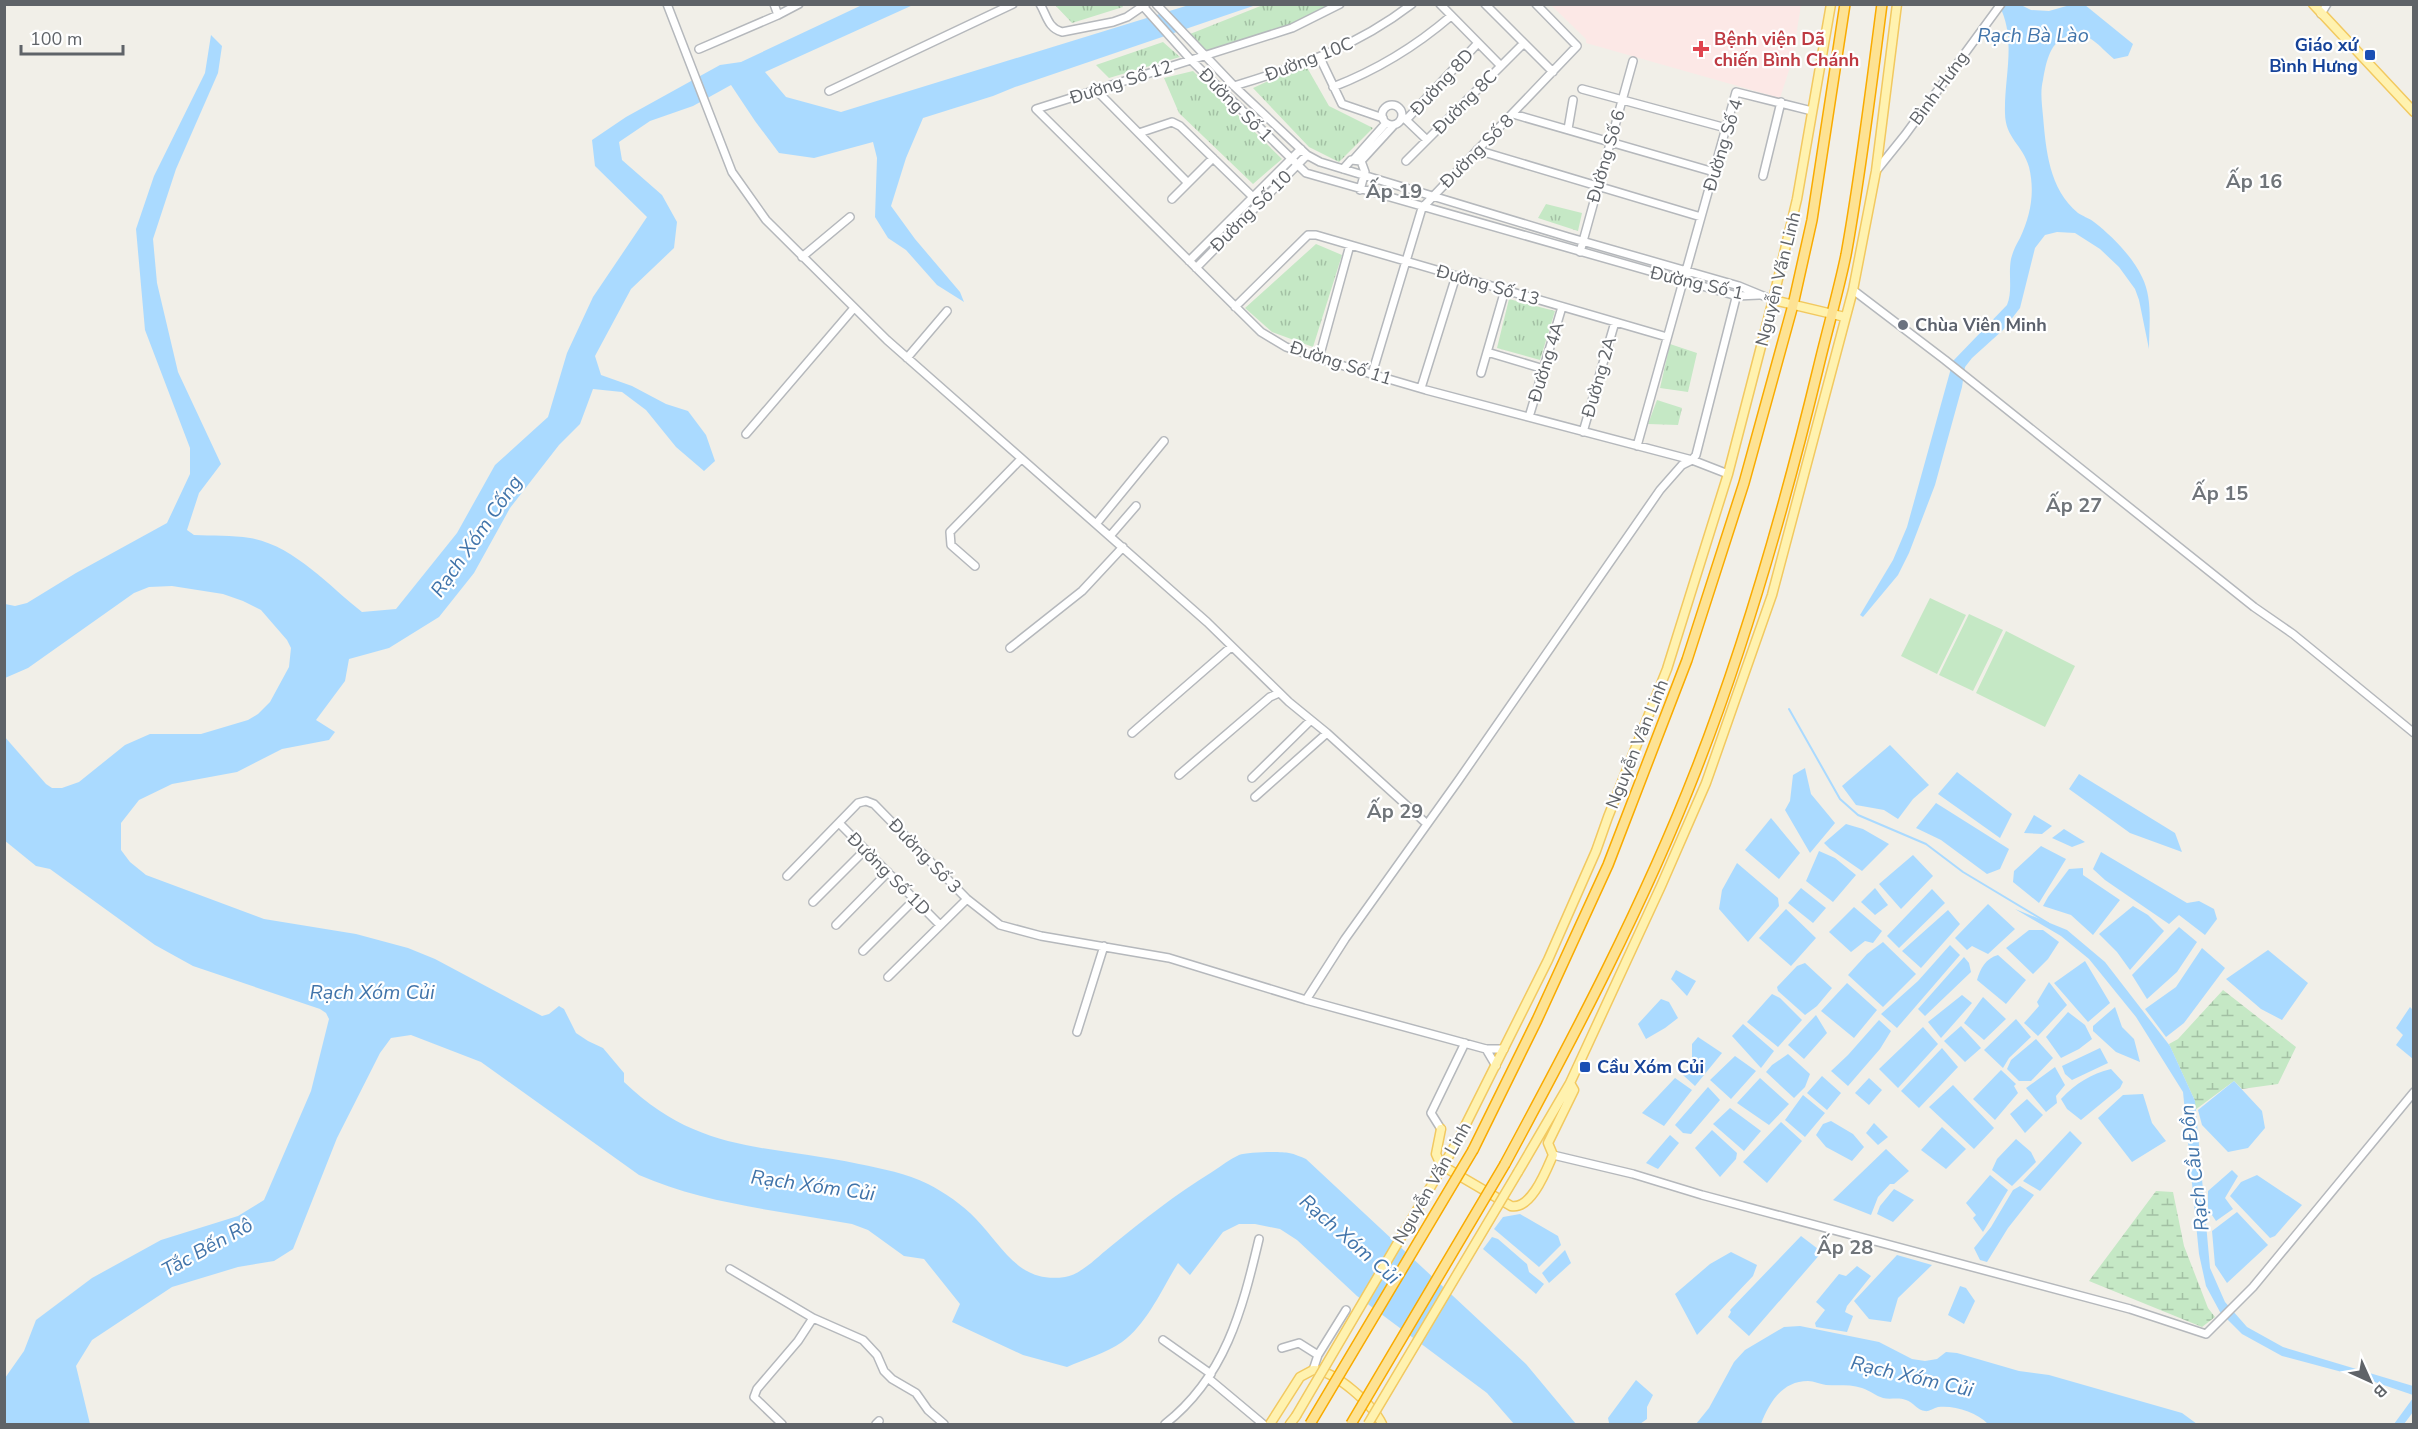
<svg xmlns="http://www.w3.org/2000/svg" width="2418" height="1429" font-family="'Nunito Sans',sans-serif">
	<defs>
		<pattern id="wetland-marsh" width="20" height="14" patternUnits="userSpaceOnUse" patternTransform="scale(1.5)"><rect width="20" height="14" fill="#c5e8c5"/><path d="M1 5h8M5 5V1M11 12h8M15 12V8" fill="none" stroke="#a3c0a4"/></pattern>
		<pattern id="park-tufts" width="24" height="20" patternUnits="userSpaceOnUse" patternTransform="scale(1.5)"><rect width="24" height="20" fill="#c5e8c5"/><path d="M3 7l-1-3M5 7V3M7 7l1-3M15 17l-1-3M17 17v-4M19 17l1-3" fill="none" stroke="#a3c0a4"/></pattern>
	</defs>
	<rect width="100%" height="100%" fill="#f1efe8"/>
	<path fill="#fce8e6" d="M1551,5h250l-9,56 -12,37 -194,-55v-4z"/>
	<path fill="#c5e8c5" d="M1930,598l36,17 -29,59 -36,-18z
		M1969,614l34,16 -30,61 -34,-16z
		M2006,631l69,35 -30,61 -69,-34z"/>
	<path fill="url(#wetland-marsh)" d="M2223,990l73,57 -18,37 -36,5 -8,-8 -39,29v-9l-26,-57 9,-5z
		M2156,1191l17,1 11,54 24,62 7,9 -13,10 -113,-46z"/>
	<path fill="url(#park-tufts)" d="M1121,5l2,2 -51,16 -17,-18z
		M1263,5h77l-48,23 -88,28 -19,-20z
		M1163,42l17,15 -71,21 -13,-13z
		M1305,64l24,42 44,22 -34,34 -30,-15 -56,-59z
		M1193,71l89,88 -29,25 -74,-71 -15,-35z
		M1546,204l36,9 -4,18 -40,-13z
		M1316,244l26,11 -29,92 -41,-15 -27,-24z
		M1509,299l46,12 -15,49 -43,-12z
		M1670,344l27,9 -9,39 -28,-4z
		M1657,400l25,8 -4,17 -30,-1z"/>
	<path fill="#aadaff" d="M862,5h51l-148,67 21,25 55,15 348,-107h67l-241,82 -22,9 -70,22 -17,40 -15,48 24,33 45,53 4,10 -27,-17 -31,-35 -18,-12 -13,-21 2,-59 -4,-16 -59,16 -35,-5 -24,-32 -24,-36 -38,21 -43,15 -31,21 3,18 40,35 15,27 -3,26 -43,41 -36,67 6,19 31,11 34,18 22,7 18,24 9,26 -11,10 -28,-24 -30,-37 -24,-18 -29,-3 -13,35 -21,21 -49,63 -36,65 -35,44 -50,31 -40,11 -4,22 -29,39 19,12 -6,8 -47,9 -45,23 -65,12 -33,16 -18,23v27l9,12 16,13 118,44 92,15 52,14 27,11 107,57 7,-2 10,-8 5,3 12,24 12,8 15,7 21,25v9c75,72 141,62 235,82 24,5 47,9 69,20 16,8 35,21 48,35 27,28 43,65 89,58 17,-3 32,-20 45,-30 33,-27 66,-53 102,-75 9,-6 18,-13 27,-17 8,-3 41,-4 50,-2 6,1 12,4 17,6l220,205 50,60h-62l-27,-31 -130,-97 -60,-56 -17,-11 -25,-5h-16l-16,8 -33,43 -12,-12c-16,26 -31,61 -56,79 -16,11 -37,17 -55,25l-44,-12 -71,-33 8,-18 -36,-45 -20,-3 -36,-26 -16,-6c-71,-13 -147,-20 -213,-49l-158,-113 -70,-27 -20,3 -11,15 -43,85 -44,111 -19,12 -36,6 -66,20 -80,53 -16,26 14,58h-85v-46l19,-27 12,-31 56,-42 69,-38 77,-24 26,-16 47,-109 18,-72 -3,-6 -6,-4 -127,-43 -38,-21 -105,-76 -14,-3 -32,-26v-104l42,48 6,4h10l17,-6 46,-37 25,-11h51l47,-14 10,-6 12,-12 19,-35 2,-19 -4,-8 -26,-30 -18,-9 -20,-7 -51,-8 -23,1 -15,6 -106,75 -23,10v-74l10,2 12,-3 49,-30 91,-50 23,-49v-26l-45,-118 -9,-101 18,-53 51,-103 6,-38 11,11 -4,27 -42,96 -23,70 4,44 21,89 43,92 -22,29 -12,37 7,5c18,1 38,0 56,3 43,7 79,48 112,74l34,-3 61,-76 38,-68 53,-48 19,-64 26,-56 54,-80 -52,-51 -3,-26 34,-23 94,-52 21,-3z
		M1999,5h22l10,5 18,1 21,-6h15l48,39 -5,12 -14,3c-15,-12 -27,-32 -49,-22 -16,7 -19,27 -22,43 -3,12 -1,24 0,36 3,34 6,73 35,97 4,3 11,5 16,9 18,14 38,34 48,55 11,22 7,48 7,72l-10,-49 -4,-11 -16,-22 -19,-18 -25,-16 -18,-1 -12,3 -10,13 -15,60 -17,22 -31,28 -7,9 -3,20 -27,98 -26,68 -11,22 -35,42 -3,-2 33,-55 14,-33 46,-166 54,-56c6,-15 1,-30 4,-46 2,-8 5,-14 9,-21 11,-24 15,-46 9,-71 -6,-22 -24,-29 -24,-54 -1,-36 12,-74 -6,-108z
		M1890,745l39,40 -16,14 -15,20 -14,-9 -28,-5 -14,-19z
		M1805,768l6,26 24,29 -25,30 -25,-43 5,-9 3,-26z
		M1957,772l55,42 -12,24 -62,-44z
		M2079,774l96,59 7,19 -52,-19 -61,-44z
		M1936,803l73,46 -9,20 -13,5 -46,-34 -25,-12z
		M2034,815l18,11 -10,8 -18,-1z
		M1771,818l29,35 -21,26 -34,-29z
		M1846,824l17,5 26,15 -27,27 -32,-22 -6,-6z
		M2064,829l21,13 -13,5 -20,-9z
		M2041,846l25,13 -27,44 -26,-21 1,-11z
		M1819,851l16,7 21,17 -23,27 -27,-21z
		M2101,852l86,51 12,-2 15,8 3,10 -12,16 -26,-20 -10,9 -64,-44 -12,-11z
		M1913,855l20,21 -32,33 -22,-25z
		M1737,863l41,35 1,8 -31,36 -29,-33 3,-19z
		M2083,868v7l37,25 -27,35 -22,-20 -28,-9 5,-9 21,-28z
		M1801,888l25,20 -13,15 -25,-20z
		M1875,888l13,17 -13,10 -14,-13z
		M1932,889l13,14 -46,45 -12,-12z
		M1988,904l27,25 -27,25 -16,-8 -5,4 -12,-12z
		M2133,906l15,9 16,16 -34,39 -13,-18 -18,-18z
		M1854,907l28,24 -9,12 -8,-2 -14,11 -22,-20z
		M1786,909l30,29 -25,28 -32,-28z
		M2015,909l52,21 38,32 65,84 25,55 15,167 15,34 22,25 36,20 130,39v9l-56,-19 -75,-20 -40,-22 -22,-22 -14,-26 -7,-32 -16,-162 -47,-75 -47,-58 -28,-23z
		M1948,910l12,14 -39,44 -19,-17z
		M2179,927l18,15 -20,30 -30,27 -15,-24z
		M2029,930h14l16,12 -11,17 -15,15 -27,-26z
		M1883,942l33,32 -33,33 -35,-32 19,-21z
		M1950,945l10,10 -63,73 -16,-14 37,-33z
		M2202,948l23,20 -41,55 -18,14 -21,-28 31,-22z
		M2268,950l40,33 -26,37 -21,-11 -35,-30z
		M1998,955l28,25 -20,24 -29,-24c3,-11 9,-22 21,-25z
		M1964,957l5,6 2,9 -46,44 -7,-7z
		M2085,961l25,42 -22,19 -34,-39z
		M1805,963l27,25 -15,18 -12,9 -27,-24 -1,-4 20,-21z
		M1676,970l20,11 -9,15 -16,-17z
		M2049,982l18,23 -29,31 -14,-13 15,-17 -2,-4z
		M1847,983l30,27 -23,28 -33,-27z
		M1772,994l8,4 22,22 -24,27 -31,-25z
		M1962,995l10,8 -31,35 -13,-16z
		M1983,997l23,22 -22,21 -20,-17z
		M1661,999l8,3 9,16 -13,10 -19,11 -8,-15z
		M2115,1007l7,20 12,12 6,23 -24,-10 -23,-21v-5z
		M2410,1007l3,3v49l-17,-14 7,-10 -7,-7z
		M2068,1012l17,13 7,14 -13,10 -18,9 -15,-21z
		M1816,1015l11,18 -23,26 -16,-14z
		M2016,1019l15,18 -22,21 -6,10 -19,-18z
		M1879,1020l12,11 -11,18 -32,37 -17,-15 17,-16z
		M1743,1024l31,27 -13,17 -29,-32z
		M1961,1026l20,22 -16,14 -21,-21z
		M1923,1027l15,17 -40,44 -19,-19z
		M1698,1037l24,16 -27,33 -12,-11 9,-17v-14z
		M2036,1039l17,19 -22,23h-12l-12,-12 4,-9z
		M1942,1048l16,19 -39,41 -18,-17z
		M2100,1048l8,15 -36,17 -7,-6 -3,-8z
		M1788,1054l22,20 -5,13 -11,11 -28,-26 6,-7z
		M1735,1056l21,15 -25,28 -21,-19z
		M2055,1067l10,18 -9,11 1,7 -11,9 -20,-24z
		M2111,1069l12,13 -3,6 -39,32 -14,-11 -6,-10c15,-16 30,-25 50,-30z
		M2001,1070l15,14 -2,2 4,7 -23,27 -22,-21z
		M1822,1076l19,17 -14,17 -20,-17z
		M1675,1078l17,12 -28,36 -22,-13z
		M1760,1078l29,26 -20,21 -32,-22z
		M1869,1078l13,12 -13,15 -14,-12z
		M2234,1081l28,30 3,17 -17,20 -20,4 -26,-27 -4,-15z
		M1953,1085l41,43 -20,21 -45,-42z
		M1708,1087l12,13 -29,34 -8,-1 -8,-8z
		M2143,1094l9,29 14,18 -34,21 -34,-44 25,-23z
		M1803,1095l22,18 -20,24 -20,-17z
		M2027,1099l16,16 -18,18 -15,-19z
		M1730,1108l31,23 -17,20 -31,-27z
		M1831,1121l22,13 11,13 -12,14 -26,-14 -10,-12 7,-11z
		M1781,1122l21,19 -35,42 -24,-21z
		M1874,1123l14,14 -10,8 -12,-12z
		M1942,1127l24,22 -20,20 -25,-19z
		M1712,1130l25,23 -1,6 -16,18 -25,-29z
		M2070,1131l12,12 -42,48 -17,-10z
		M1670,1135l9,8 -21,26 -12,-6z
		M2016,1139l15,13 5,10 -24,24 -20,-16 5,-11z
		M1886,1149l23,22 -15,13h-4l-12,13 -7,18 -38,-15z
		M2232,1170l6,6 -13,22 8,11 -17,12 -8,-12v-18z
		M1990,1175l18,15 -25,42 -10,-14 3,-3 -10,-12z
		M2257,1175l45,30 -27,31 -5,2 -40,-42 11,-14z
		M2020,1186l14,9 -26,33 -21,34 -7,-2 -6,-12 17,-21 22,-37z
		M1894,1189l20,11 -21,22 -16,-8 3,-8z
		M2237,1212l31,33 -41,38 -12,-18 -3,-34z
		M1520,1214l38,22 3,9 -22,22 -45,-38 9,-12z
		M1801,1236l21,16 -73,84 -21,-19 3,-5 -1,-2z
		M1492,1237l6,2 29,25 2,8 15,12 -8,10 -53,-45z
		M1565,1250l6,13 -22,20 -7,-10z
		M1731,1252l26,13 -4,11 -56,59 -22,-41 35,-30z
		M1897,1255l35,10 -34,33 -7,24 -22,-3 -15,-18z
		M1857,1266l14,10 -24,30 -2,6 8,4 -6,16 -31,-5 -1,-4 10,-13 -9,-8 23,-28 7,2z
		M1960,1286l6,2 9,13 -11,23 -16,-9z
		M1800,1326l79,16 33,17 13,2 12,-2 9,-7 11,1 62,18 30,4 133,38 15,11h-209c-11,-12 -34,-19 -50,-17 -4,1 -10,5 -13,4 -7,0 -12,-9 -19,-11 -8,-3 -16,0 -23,-2 -7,-2 -14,-8 -21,-10 -12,-4 -24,-2 -36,-3 -6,-1 -12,-4 -18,-4 -26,0 -39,22 -47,43h-65l13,-16 25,-46 11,-12 39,-23z
		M1636,1380l17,15 -6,12v12l-7,5 -31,-1 -1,-5z
		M2413,1398v14l-9,12h-10z"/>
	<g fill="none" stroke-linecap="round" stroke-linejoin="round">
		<path stroke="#aadaff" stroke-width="2" d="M1789,709l51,90 18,16 68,29 37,28 85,51"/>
		<g stroke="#b5b8bc" stroke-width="10">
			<path id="minor" d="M667,4l65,168 34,48 121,120 320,282 82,80 38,31 100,91
				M774,4l4,11 21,-11
				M1040,4c7,12 8,24 22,28l51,-10 14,-5 19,-13
				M1141,4l50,56 115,113 431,123 22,-1
				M1156,4l78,82 73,69 13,7 248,75 171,49 34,14
				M1340,4l-48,24 -256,81 225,223 25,15 41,14 99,29 266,70 36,14
				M1440,4l61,62
				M1485,4l68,68
				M2321,14l6,-10
				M699,49l79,-34
				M1320,58l22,46 41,14
				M1234,86c66,-20 122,-39 178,-82
				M1333,87c44,-17 82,-40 118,-71
				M1582,89l144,39
				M1096,90l92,93
				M829,91l184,-87
				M1382 115a10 10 0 1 1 20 0a10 10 0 1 1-20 0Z
				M1513,114l201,58
				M1403,117l24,23
				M1406,120l72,-77
				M1568,129l5,-29
				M1139,133l33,-11 8,4 75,73
				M1477,150l224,67
				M1354,159l32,-36
				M1361,161l33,-36
				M1406,161l118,-118
				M1343,169l8,-9 10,1 4,11 -5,18
				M1876,171l29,-36 96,-131
				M1763,176l18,-74
				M1172,199l41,-41
				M1580,252l53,-191
				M802,257l48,-40
				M1189,261l112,-112
				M1196,268l111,-113
				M1853,290l92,70 309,247 39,27 121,99
				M1235,307l73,-72h8l351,102
				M1487,352l57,17
				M907,358l40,-47
				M1319,358l31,-113
				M1481,373l24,-83
				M1372,374l50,-166 155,-162 -41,-42
				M1421,388l35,-112
				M1529,417l33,-110
				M1583,432l32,-110
				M746,434l108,-126
				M1637,446l99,-354 76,19
				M1096,524l68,-83
				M1110,536l26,-30
				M975,566l-24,-21 -1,-13 71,-73
				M1010,648l72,-57 41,-44
				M1132,733l99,-86
				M1179,775l91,-78 9,-4
				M1252,778l59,-58
				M1255,797l72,-64
				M839,823l101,102
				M787,876l71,-73 8,-2 8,3 93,95 33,26 41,11 128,22 137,42 180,49h18
				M813,902l52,-52
				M836,925l52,-53
				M863,951l52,-52
				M888,977l79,-78
				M1306,1000l39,-61 113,-158 202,-291 22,-25 10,-5 4,-5 43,-169
				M1077,1032l27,-86
				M1486,1049l10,17
				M1441,1129l-10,-16 34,-70
				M1553,1155l80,19 69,21 428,114 76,25 47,-47 161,-195
				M730,1269l83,49
				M1163,1340l48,34
				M1282,1348l17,-5 19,12 -5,15
				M1318,1355l28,-45
				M1208,1378l55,46
				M782,1424l-28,-27 3,-8 41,-48 15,-23 50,22 14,15 7,16 8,8 24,14 12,17 16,14
				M876,1424l3,-3
				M1165,1424c60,-47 77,-113 94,-185"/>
		</g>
		<g stroke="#f2c960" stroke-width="11">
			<path id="major" d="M2313,4l101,108
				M1773,300l72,17
				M1441,1129l-5,25 5,11 70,41c20,4 35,-35 42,-51l-5,-12 26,-53 -4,-7
				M1457,1142l91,-182 48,-109 12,-34 59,-148 61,-195 45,-174 24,-101 34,-195
				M1518,1172l52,-89 91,-197 45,-103 66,-188 81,-305 23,-119 21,-167
				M1270,1424l30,-47 13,-7c22,0 60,35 69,54
				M1290,1424l6,-8"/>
		</g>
		<g stroke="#f9ab00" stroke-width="12">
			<path id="highway" d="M1473,1150l64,-130 71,-155 79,-205 57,-177 49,-178 19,-85 33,-216
				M1505,1164c69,-128 138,-258 191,-394 51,-130 89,-265 122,-401 9,-38 20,-76 28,-114 15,-83 25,-167 36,-251"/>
		</g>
		<use href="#minor" stroke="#fff" stroke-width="7"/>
		<use href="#major" stroke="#fff2af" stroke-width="8"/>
		<use href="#highway" stroke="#fde293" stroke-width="9"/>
		<g stroke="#f2c960" stroke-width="11" stroke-linecap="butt">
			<path id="major-bridge" d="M1296,1416l161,-274
				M1368,1424l150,-252"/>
		</g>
		<g stroke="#f9ab00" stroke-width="12" stroke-linecap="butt">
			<path id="highway-bridge" d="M1310,1424l163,-274
				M1351,1424l154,-260"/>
		</g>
		<use href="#major-bridge" stroke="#fff2af" stroke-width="8"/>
		<use href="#highway-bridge" stroke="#fde293" stroke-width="9"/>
	</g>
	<path fill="#e0444e" stroke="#fff" stroke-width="2" d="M1698 40h6v6h6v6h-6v6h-6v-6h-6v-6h6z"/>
	<g fill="#1a4fb4" stroke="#fff" stroke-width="2">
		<rect x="2364" y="49" width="12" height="12" rx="3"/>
		<rect x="1579" y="1061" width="12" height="12" rx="3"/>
	</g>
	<circle fill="#6b7280" stroke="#fff" stroke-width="2" cx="1903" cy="325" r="6"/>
	<g text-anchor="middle" stroke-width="4.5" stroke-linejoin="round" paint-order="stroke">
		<g font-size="18" font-weight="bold" fill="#be3a42" stroke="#fff" text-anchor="start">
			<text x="1714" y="45">Bệnh viện Dã<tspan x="1714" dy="21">chiến Bình Chánh</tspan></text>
		</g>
		<g font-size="18" font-weight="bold" fill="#164399" stroke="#fff" text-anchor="end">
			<text x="2358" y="51">Giáo xứ<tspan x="2358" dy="21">Bình Hưng</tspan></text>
			<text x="1597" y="1073" text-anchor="start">Cầu Xóm Củi</text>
		</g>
		<g font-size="18" fill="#5f6368" stroke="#fff">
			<text transform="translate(1309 59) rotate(-21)" y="6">Đường 10C</text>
			<text transform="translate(1121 82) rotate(-18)" y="6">Đường Số 12</text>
			<text transform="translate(1442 82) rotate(-47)" y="6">Đường 8D</text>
			<text transform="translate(1939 88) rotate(-54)" y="6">Bình Hưng</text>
			<text transform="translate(1465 102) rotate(-45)" y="6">Đường 8C</text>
			<text transform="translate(1236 105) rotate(45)" y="6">Đường Số 1</text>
			<text transform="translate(1723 145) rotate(-73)" y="6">Đường Số 4</text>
			<text transform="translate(1477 151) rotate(-45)" y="6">Đường Số 8</text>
			<text transform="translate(1606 156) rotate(-74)" y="6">Đường Số 6</text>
			<text transform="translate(1251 211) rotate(-45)" y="6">Đường Số 10</text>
			<text transform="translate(1778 279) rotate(-76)" y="6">Nguyễn Văn Linh</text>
			<text transform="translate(1697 283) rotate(13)" y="6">Đường Số 1</text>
			<text transform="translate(1488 285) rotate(16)" y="6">Đường Số 13</text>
			<text transform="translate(1546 362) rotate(-73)" y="6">Đường 4A</text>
			<text transform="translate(1341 363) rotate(18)" y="6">Đường Số 11</text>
			<text transform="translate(1599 377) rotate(-74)" y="6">Đường 2A</text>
			<text transform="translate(1637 744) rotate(-68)" y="6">Nguyễn Văn Linh</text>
			<text transform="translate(925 856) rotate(46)" y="6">Đường Số 3</text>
			<text transform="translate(889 874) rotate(45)" y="6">Đường Số 1D</text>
			<text transform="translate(1432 1183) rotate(-60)" y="6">Nguyễn Văn Linh</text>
		</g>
		<g font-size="18" font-weight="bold" fill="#5b616d" stroke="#fff" text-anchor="start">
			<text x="1915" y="331">Chùa Viên Minh</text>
		</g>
		<g font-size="20" font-style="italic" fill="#4174aa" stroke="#fff">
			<text x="2033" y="42">Rạch Bà Lào</text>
			<text transform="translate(476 536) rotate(-55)" y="7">Rạch Xóm Cống</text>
			<text x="372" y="999">Rạch Xóm Củi</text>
			<text transform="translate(2194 1168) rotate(-97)" y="7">Rạch Cầu Đồn</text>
			<text transform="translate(813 1185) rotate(8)" y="7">Rạch Xóm Củi</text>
			<text transform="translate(1350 1239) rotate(41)" y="7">Rạch Xóm Củi</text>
			<text transform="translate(207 1247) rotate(-29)" y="7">Tắc Bến Rô</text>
			<text transform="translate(1912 1376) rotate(13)" y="7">Rạch Xóm Củi</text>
		</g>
		<g font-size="20" font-weight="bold" fill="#70757a" stroke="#fff">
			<text x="2254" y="188">Ấp 16</text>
			<text x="1394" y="198">Ấp 19</text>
			<text x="2220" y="500">Ấp 15</text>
			<text x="2074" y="512">Ấp 27</text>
			<text x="1395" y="818">Ấp 29</text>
			<text x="1845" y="1254">Ấp 28</text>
		</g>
	</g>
	<rect width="2418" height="1429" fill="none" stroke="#5f6368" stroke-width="12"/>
	<g transform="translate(2370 1381) rotate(135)" stroke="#ffffff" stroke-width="4.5" paint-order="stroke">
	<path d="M0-4.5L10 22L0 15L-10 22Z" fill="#5f6368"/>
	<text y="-9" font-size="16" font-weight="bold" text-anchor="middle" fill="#5f6368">B</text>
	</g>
	<path d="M21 45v9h102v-9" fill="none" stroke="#5f6368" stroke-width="3"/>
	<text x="30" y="45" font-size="18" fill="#5f6368" stroke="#ffffff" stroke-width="4.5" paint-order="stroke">100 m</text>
</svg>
